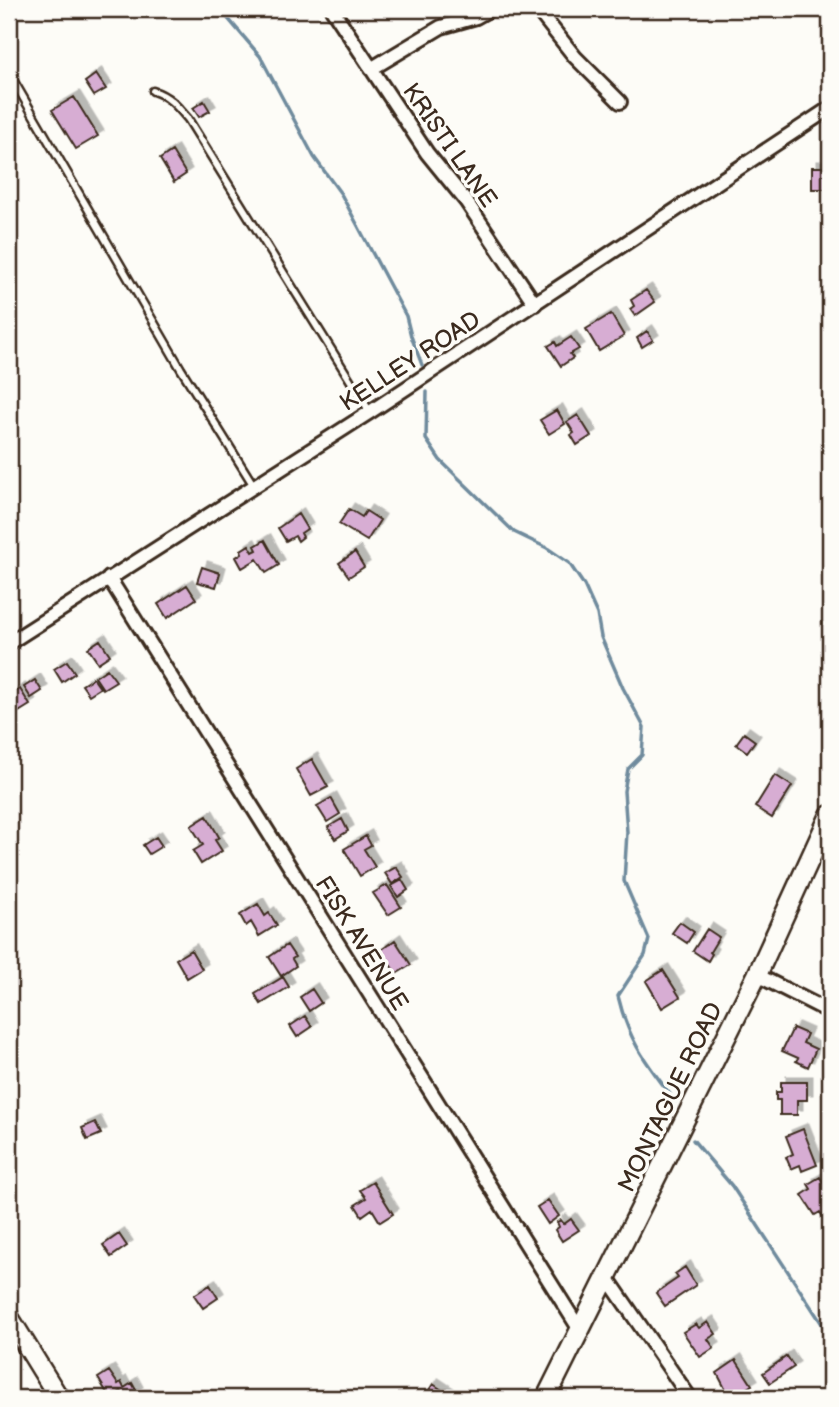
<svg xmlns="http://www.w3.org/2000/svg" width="839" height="1407" font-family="'Balsamiq Sans',sans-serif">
	<defs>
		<filter id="shadow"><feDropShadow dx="5.5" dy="-5.5" stdDeviation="0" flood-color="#0004"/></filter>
	</defs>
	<rect width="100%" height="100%" fill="#fdfcf7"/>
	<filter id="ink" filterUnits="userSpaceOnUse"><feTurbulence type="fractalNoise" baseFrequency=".0143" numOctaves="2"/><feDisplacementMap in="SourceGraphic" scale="14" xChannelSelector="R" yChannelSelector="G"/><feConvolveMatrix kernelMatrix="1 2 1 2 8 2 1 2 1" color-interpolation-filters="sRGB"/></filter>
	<g filter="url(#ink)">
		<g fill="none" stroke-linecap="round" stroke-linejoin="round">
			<path stroke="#6f8b9d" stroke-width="3.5" d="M220,9l40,47 54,101 27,37 65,122 5,20 11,29
				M427,392l-1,47 14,21 74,72 33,16 22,15 15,22 13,29 4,23 22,51 21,39 -2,28 -14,14 -4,22 3,41 -3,49 25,58 -4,16 -27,41c11,47 29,67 57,105
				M693,1140l39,46 98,150"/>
		</g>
		<path fill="#d7add3" stroke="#3b2a1e" stroke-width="2" filter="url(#shadow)" d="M96,74l10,15 -12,7 -9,-14z
			M74,97l24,39 -22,13 -24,-39z
			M204,101l6,10 -11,6 -6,-9z
			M172,151l14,23 -12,8 -14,-23z
			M812,167h18v22h-18z
			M646,290l9,12 -20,14 -5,-7 4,-3 -3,-6z
			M611,314l13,22 -25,15 -13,-22z
			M647,331l6,9 -11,7 -5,-9z
			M571,337l8,12 -9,5 3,4 -12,8 -13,-20 7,-4 2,4z
			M557,410l8,14 -16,10 -9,-14z
			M578,415l13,21 -14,9 -6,-10 3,-2 -7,-11z
			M349,509l13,8 4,-6 14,9 -13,21 -28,-17z
			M298,514l9,15 -6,4 2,4 -5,4 -3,-5 -9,5 -8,-13z
			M265,540l14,25 -13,8 -9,-14 -15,9 -6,-11 6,-4 -1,-3 8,-5 4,7 4,-2 -2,-4z
			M355,552l9,15 -15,10 -10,-14z
			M202,567l18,6 -4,14 -19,-5z
			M187,585l9,14 -29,19 -9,-14z
			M100,640l10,15 -12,8 -10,-15z
			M67,661l8,12 -13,9 -8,-13z
			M107,669l9,12 -13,8 -8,-12z
			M93,678l7,10 -11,7 -7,-10z
			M35,680l7,11 -11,7 -7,-11z
			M20,689l10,16 -21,13v-22z
			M744,733l11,8 -8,11 -11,-8z
			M312,759l16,28 -17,9 -15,-27z
			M775,775l17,11 -20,32 -17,-11z
			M331,798l9,16 -13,8 -10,-16z
			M207,816l12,21 -4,3 7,11 -21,13 -8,-13 10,-6 -12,-19z
			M342,819l6,12 -13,8 -7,-12z
			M366,836l5,9 -7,4 11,18 -15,9 -16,-27z
			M156,837l6,9 -13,8 -6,-9z
			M396,867l7,10 -11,7 -7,-11z
			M402,880l6,10 -10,7 -7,-11z
			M387,885l14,22 -13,8 -15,-22z
			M258,904l7,12 4,-3 8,12 -18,11 -8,-14 -5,4 -6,-11z
			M680,922l14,10 -7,11 -15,-10z
			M707,929l12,8 -9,15 2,2 -4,7 -15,-10z
			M395,940l16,25 -15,9 -15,-24z
			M287,945l8,12 -3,2 4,7 -15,10 -12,-19z
			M191,950l11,19 -15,9 -11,-19z
			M663,970l17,27 -18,11 -16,-27z
			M283,977l6,10 -28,17 -6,-10z
			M312,989l9,14 -12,8 -9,-14z
			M305,1016l7,11 -15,10 -7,-11z
			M793,1028l14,6 -4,9 13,6 -8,18 -12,-6 2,-3 -16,-7z
			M781,1082h26v18h-10v15h-17v-15h-4v-8h5z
			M95,1122l6,12 -14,6 -5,-12z
			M803,1129l14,36 -15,6 -2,-6 -9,4 -5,-12 7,-3 -7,-18z
			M820,1177l10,16v24l-5,3 -5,-8 -5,3 -13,-20 9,-6 -3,-5z
			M373,1182l20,32 -13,8 -8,-13 -10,7 -7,-11 11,-7 -6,-8z
			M548,1200l11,16 -11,8 -11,-17z
			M571,1219l8,11 -17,11 -7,-11 4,-3 -2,-5 4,-2 3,4z
			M119,1234l8,12 -16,11 -8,-12z
			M685,1267l11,18 -31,21 -9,-13 22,-15 -3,-4z
			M210,1285l8,13 -15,10 -9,-13z
			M708,1322l8,12 -8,5 6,9 -14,9 -17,-25 13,-8 3,4z
			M787,1356l7,11 -24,16 -7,-10z
			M736,1360l16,25 -22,13 -13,-25z
			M109,1371l9,13 3,-2 3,6 8,-5 5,9 -11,6 -5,-7 -11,7 -12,-20z
			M433,1384l15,10 -3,4h-21z"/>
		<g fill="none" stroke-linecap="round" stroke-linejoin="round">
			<g stroke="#3b2a1e" stroke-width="11">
				<path id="lane" d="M9,73l172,296 73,117
					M153,91c16,5 24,15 35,28l182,293"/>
			</g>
			<g stroke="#3b2a1e" stroke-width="18">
				<path id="street" d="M332,9l95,144 39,48 69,103
					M537,9l38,48 45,45
					M828,9l2,1
					M371,69l70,-42 35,-10 14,-8
					M109,578l471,752
					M9,643l361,-231 460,-304
					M757,975l73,37
					M608,1279l82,119"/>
			</g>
			<g stroke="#3b2a1e" stroke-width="23">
				<path id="secondary" d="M9,1317l50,81
					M546,1398l211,-423 73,-160"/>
			</g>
			<use href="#lane" stroke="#fdfcf7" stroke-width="6"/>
			<use href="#street" stroke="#fdfcf7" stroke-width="12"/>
			<use href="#secondary" stroke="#fdfcf7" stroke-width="18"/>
		</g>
	</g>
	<g text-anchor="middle" stroke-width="7" stroke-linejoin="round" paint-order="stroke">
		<g font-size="24" fill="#3b2a1e" stroke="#fdfcf7">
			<text transform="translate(450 145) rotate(55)" y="8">KRISTI LANE</text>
			<text transform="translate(410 361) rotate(-33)" y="8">KELLEY ROAD</text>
			<text transform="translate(362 943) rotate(58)" y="8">FISK AVENUE</text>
			<text transform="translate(670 1097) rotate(-64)" y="8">MONTAGUE ROAD</text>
		</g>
	</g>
	<rect width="839" height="1407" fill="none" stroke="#fdfcf7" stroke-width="35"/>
	<rect x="18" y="18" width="804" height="1372" fill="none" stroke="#3b2a1e" stroke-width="2.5" filter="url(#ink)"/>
</svg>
